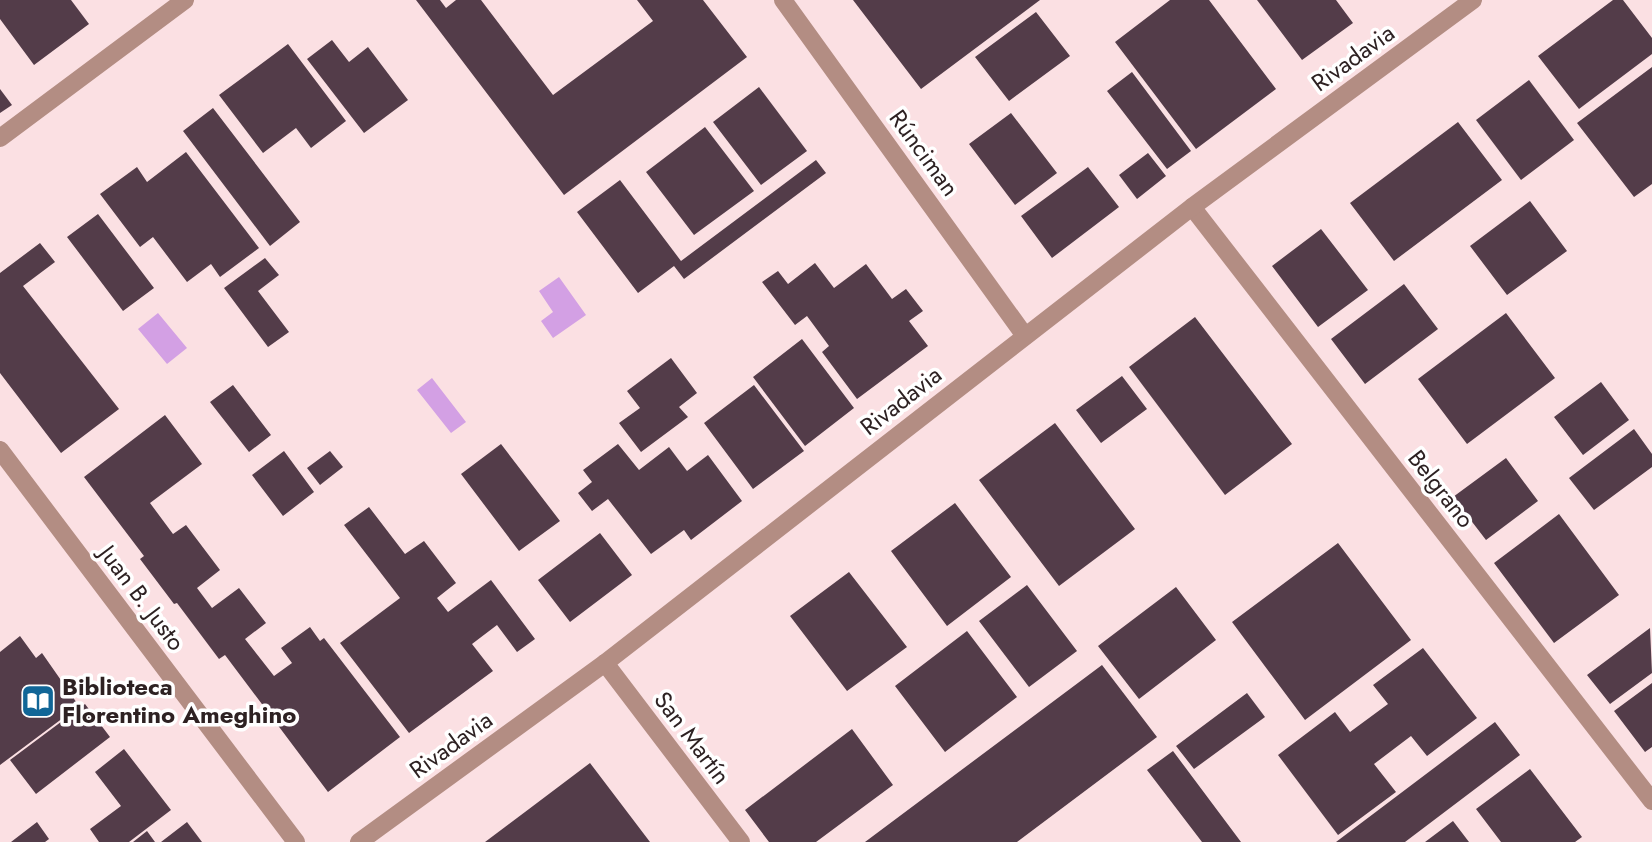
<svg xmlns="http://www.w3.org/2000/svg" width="1652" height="842" font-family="Jost,sans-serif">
	<rect width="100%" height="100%" fill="#fbe0e3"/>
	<path fill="#d3a0e4" d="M559,277l27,38 -33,23 -12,-17 12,-9 -14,-21z
		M158,313l29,35 -20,16 -29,-35z
		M432,378l34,44 -15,11 -34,-43z"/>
	<path fill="#533c49" d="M0,0h71l18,24 -55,41 -34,-46z
		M416,0h24l6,8 10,-8h25l72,95 100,-74 -16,-21h66l44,57 -183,138z
		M853,0h187l-119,89z
		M1170,0h39l67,89 -80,60 -81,-107z
		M1257,0h79l17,23 -51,37z
		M1613,0h10l29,38v16l-73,55 -41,-53z
		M1036,12l34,44 -61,45 -34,-44z
		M332,40l17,22 19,-15 40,53 -44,33 -57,-74z
		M288,44l58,77 -35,27 -15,-20 -33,25 -44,-58z
		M1652,67v117l-18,13 -57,-74z
		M1132,72l59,79 -24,18 -60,-78z
		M1529,80l45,60 -53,40 -45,-60z
		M759,87l48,64 -46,34 -48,-63z
		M0,89l12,16 -12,8z
		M213,108l87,114 -30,24 -87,-115z
		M1011,113l46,60 -42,32 -46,-61z
		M1458,122l44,58 -108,81 -44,-58z
		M705,127l49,64 -60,44 -48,-63z
		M186,152l73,96 -39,29 -9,-13 -24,18 -34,-45 -13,10 -40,-53 37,-27 10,15z
		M1148,153l18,23 -29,23 -18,-24z
		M816,160l10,13 -142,106 -10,-13 -36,27 -61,-81 43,-32 61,81z
		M1088,167l31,40 -67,51 -31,-42z
		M1530,201l37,50 -60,44 -37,-49z
		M98,214l56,74 -31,23 -56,-74z
		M1321,229l47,61 -50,37 -46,-61z
		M40,243l15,19 -32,24 96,123 -58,44 -61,-80v-100z
		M265,258l14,17 -21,16 31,41 -21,15 -44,-59z
		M815,263l19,25 32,-24 26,35 14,-10 17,22 -14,10 19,25 -71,53 -35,-47 7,-6 -22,-30 -12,9 -33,-43 16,-11 10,13z
		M1404,284l34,45 -73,55 -34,-45z
		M1506,313l49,65 -88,66 -49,-65z
		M1195,317l97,127 -67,51 -96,-128z
		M802,339l52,69 -49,38 -52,-69z
		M671,358l26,35 -18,14 9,10 -47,35 -22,-29 21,-15 -13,-17z
		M1122,376l25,33 -46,34 -25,-33z
		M1601,382l28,38 -46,35 -29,-38z
		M233,385l38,50 -22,17 -39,-50z
		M754,385l50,66 -51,38 -49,-66z
		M165,415l37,49 -52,39 23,31 13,-9 34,45 -23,18 15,20 27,-20 27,35 -21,16 29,37 18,-13 -11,-15 29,-21 10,14 4,-3 76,99 -72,55 -103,-137 -6,4 -42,-56 -3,1 -34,-45 4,-3 -60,-79z
		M1055,423l80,106 -76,57 -80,-106z
		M1634,429l18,25v13l-58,43 -25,-32z
		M501,444l59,77 -41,30 -58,-77z
		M618,444l21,26 30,-23 18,24 21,-16 34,46 -51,39 -7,-10 -33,24 -43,-55 -16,12 -14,-18 14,-11 -9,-12z
		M284,451l30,41 -31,24 -31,-41z
		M330,451l13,16 -23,18 -13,-17z
		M1506,458l32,43 -52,39 -33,-43z
		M955,503l56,74 -64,49 -56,-75z
		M369,507l36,47 19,-13 32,42 -19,15 11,14 43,-32 44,59 -18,13 -20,-27 -25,19 21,27 -84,62 -69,-90 60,-45 -56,-73z
		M1559,514l60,81 -65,48 -60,-80z
		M600,533l32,42 -62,47 -32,-42z
		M1338,543l73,97 -106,80 -73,-98z
		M849,572l58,75 -60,44 -57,-75z
		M1027,585l50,66 -48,36 -50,-66z
		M1176,587l40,53 -77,59 -41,-53z
		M1650,628l2,45 -42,31 -23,-29z
		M967,631l50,66 -72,55 -50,-66z
		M20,636l16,22 6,-5 37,53 -79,59v-113z
		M1423,648l54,70 -50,38 -16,-20 -37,28 22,28 -58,43 -60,-80 57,-43 15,20 38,-28 -15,-19z
		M1102,665l55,72 -140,105h-152z
		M1652,683v64l-7,5 -31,-41z
		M1247,693l18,24 -71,52 -18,-23z
		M85,704l25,33 -74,57 -26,-34z
		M1495,722l25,33 -115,87h-69z
		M852,729l41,56 -77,57h-47l-24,-32z
		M124,749l47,61 -42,32h-30l-9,-13 31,-23 -26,-34z
		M1173,751l68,91h-39l-55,-72z
		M590,763l60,79h-165l44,-33z
		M1530,769l52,68 -7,5h-74l-25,-33z
		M1453,821l16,21h-44z
		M37,822l12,17 -4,3h-34z
		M187,822l15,20h-41z
		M147,831l8,11h-22z"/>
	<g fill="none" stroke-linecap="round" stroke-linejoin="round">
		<path stroke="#b38d83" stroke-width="18" d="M783,0l242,336
			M0,138l185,-138
			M1192,207l460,594
			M0,450l296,392
			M605,663l136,179"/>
		<path stroke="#b38d83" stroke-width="18" d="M359,842l246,-179 587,-456 281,-207"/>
	</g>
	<defs>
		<g id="library-square" transform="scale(1.75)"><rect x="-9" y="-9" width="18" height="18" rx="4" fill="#116697" stroke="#fff"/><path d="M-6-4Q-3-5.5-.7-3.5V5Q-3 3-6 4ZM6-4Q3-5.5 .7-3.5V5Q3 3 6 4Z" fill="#fff"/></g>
	</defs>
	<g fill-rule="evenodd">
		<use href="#library-square" x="38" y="701"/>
	</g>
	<g text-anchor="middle" stroke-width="7" stroke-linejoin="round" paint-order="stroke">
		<g font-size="24" fill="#2d2122" stroke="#fff">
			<text transform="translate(1353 58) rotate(-36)" y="8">Rivadavia</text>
			<text transform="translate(924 153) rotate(54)" y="8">Rúnciman</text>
			<text transform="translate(901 401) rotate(-38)" y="8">Rivadavia</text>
			<text transform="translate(1441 489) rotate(52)" y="8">Belgrano</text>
			<text transform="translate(142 598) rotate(53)" y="8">Juan B. Justo</text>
			<text transform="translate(692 738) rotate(53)" y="8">San Martín</text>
			<text transform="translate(451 745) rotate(-36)" y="8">Rivadavia</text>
		</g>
		<g font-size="24" font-weight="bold" fill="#2d2122" stroke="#fff" text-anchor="start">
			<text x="62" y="695">Biblioteca<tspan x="62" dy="28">Florentino Ameghino</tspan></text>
		</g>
	</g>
</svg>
